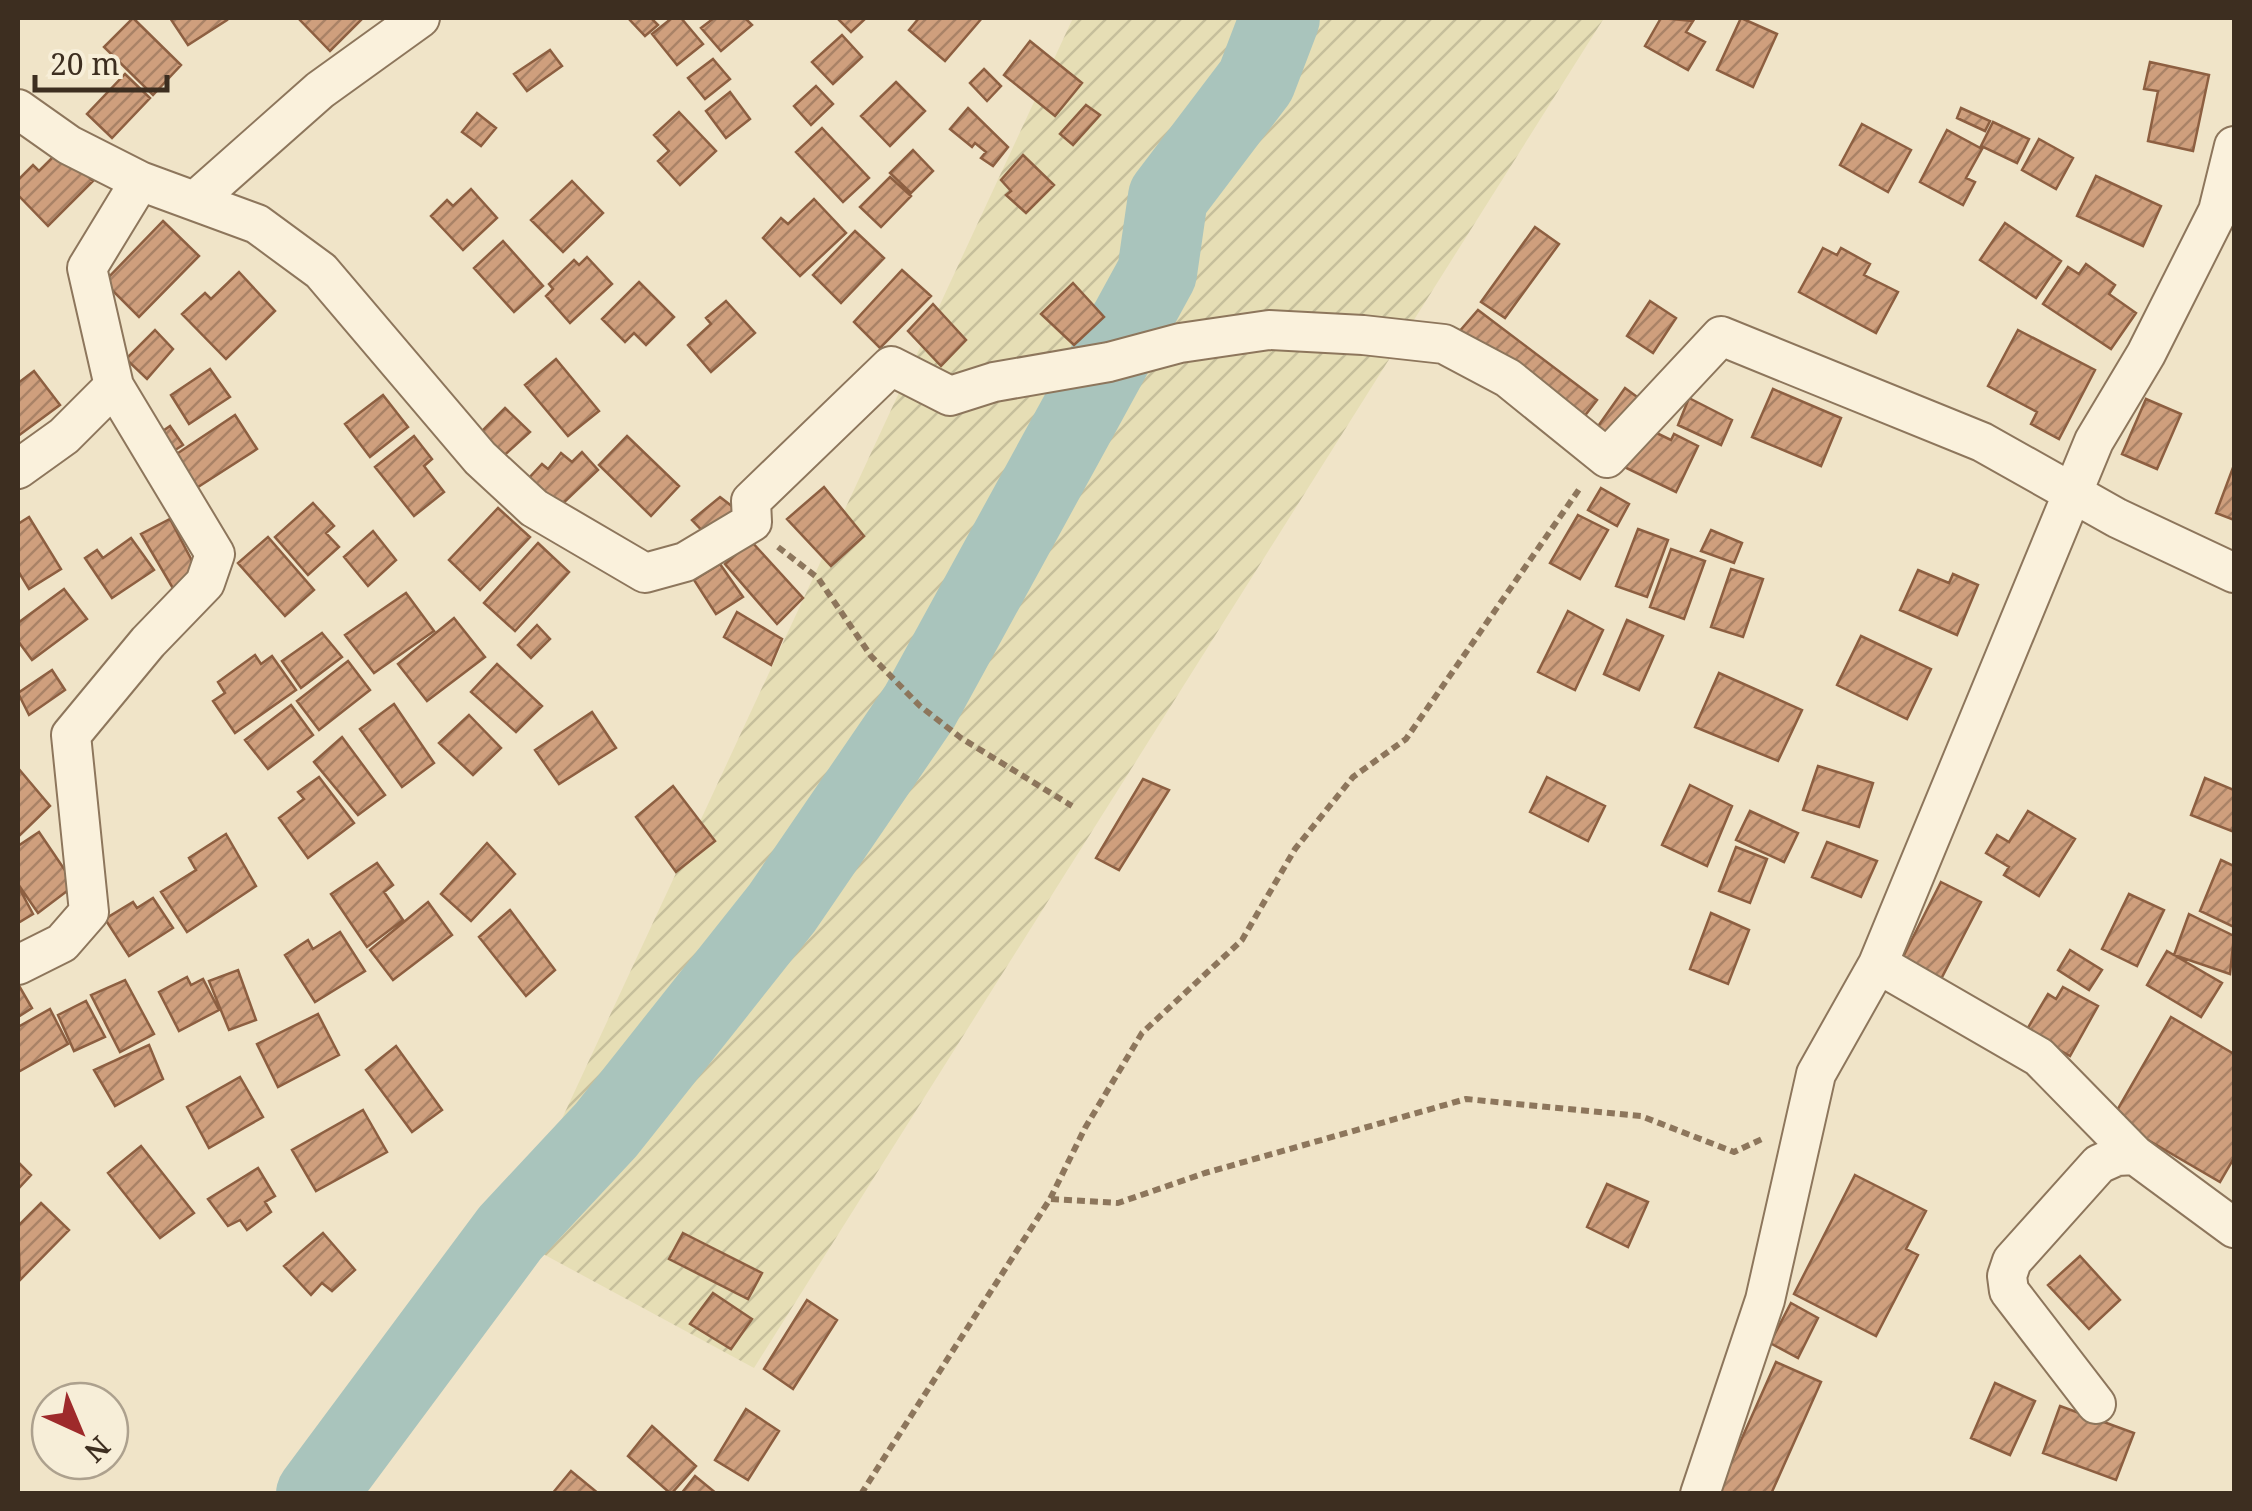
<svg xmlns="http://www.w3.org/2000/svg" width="2252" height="1511" font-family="'Noto Serif',serif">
	<defs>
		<pattern id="farmland-furrows" width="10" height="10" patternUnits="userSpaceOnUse" patternTransform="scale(2.5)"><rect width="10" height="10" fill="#e6deb5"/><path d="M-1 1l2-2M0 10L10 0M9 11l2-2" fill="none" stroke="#c6bf9b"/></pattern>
		<pattern id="building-hatch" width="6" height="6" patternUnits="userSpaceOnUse" patternTransform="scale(2.5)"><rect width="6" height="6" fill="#cf9f7d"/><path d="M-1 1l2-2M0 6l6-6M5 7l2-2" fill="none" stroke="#a98266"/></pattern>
	</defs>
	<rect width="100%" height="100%" fill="#f0e4c8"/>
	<path fill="url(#farmland-furrows)" d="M1073,18h531l-850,1350 -246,-133z"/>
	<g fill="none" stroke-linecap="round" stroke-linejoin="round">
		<path stroke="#a9c4bc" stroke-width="80" d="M316,1494l194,-261 96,-103 176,-222 138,-202 237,-433 11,-76 88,-116 24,-63"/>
	</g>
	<path fill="url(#building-hatch)" stroke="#8d5f41" stroke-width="2.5" d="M133,18l48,47 -28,30 -49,-48z
		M170,18h56l1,2 -39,25z
		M298,18h65l-33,33z
		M628,18h23l7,7 -13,11z
		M672,18h9l22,26 -26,21 -25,-31z
		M714,18h31l7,7 -31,26 -20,-23z
		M837,18h29l-15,14z
		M919,18h63l-37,43 -36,-31z
		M1661,18l32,3 -7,11 19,10 -17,28 -43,-24z
		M1741,18l36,16 -24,53 -36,-17z
		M842,35l20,22 -29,27 -21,-22z
		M1030,41l52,42 -27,33 -51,-41z
		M550,50l12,16 -35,25 -13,-17z
		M713,59l17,20 -25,20 -17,-21z
		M2150,62l59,13 -16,76 -45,-10 10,-50 -14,-2z
		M984,69l17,17 -14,15 -17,-18z
		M125,74l25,24 -38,40 -25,-24z
		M896,82l29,29 -35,35 -29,-30z
		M816,86l17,18 -22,21 -17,-19z
		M730,92l20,27 -24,19 -20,-27z
		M1086,105l14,10 -27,30 -13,-11z
		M968,108l40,39 -15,19 -12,-8 5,-6 -11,-9 -3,4 -22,-18z
		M1961,108l29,13 -5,10 -28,-13z
		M679,112l37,39 -36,34 -22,-24 11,-10 -15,-16z
		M477,113l19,15 -15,18 -19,-14z
		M1993,122l36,17 -12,24 -36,-17z
		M1862,124l49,26 -23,42 -48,-27z
		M822,128l47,50 -26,24 -47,-50z
		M1947,130l35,19 -16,29 9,4 -12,23 -43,-23z
		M2039,139l34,19 -17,31 -34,-19z
		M61,149l32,32 -45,45 -30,-31v-15l15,-15 6,6z
		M913,150l20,21 -22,22 -21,-20z
		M1023,155l31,30 -28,28 -20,-18 5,-4 -10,-11z
		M2096,176l65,30 -18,40 -66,-30z
		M890,177l21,19 -30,31 -21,-20z
		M572,181l31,32 -40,39 -32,-32z
		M471,189l26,29 -34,32 -32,-34 16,-16 6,6z
		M814,199l32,34 -46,43 -37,-38 18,-20 7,6z
		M163,221l36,35 -60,61 -35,-35z
		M2005,223l56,38 -25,37 -56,-38z
		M1535,227l24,17 -54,74 -24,-16z
		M855,231l29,27 -43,45 -28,-28z
		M503,241l40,45 -29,26 -40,-44z
		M1823,248l14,7 4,-7 29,16 -6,11 34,17 -22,41 -77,-41z
		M587,257l25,27 -42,39 -24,-27 7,-7 -4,-5 25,-24 5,5z
		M2086,264l29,21 -6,9 27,19 -25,36 -68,-45 25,-37 11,7z
		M902,270l29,26 -51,52 -26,-26z
		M239,272l36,39 -49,48 -44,-45 23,-21 6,6z
		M639,282l35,35 -28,28 -12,-12 -9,9 -23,-23z
		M1073,283l31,34 -30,28 -33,-31z
		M726,301l29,32 -44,39 -23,-27 23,-21 -5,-6z
		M1650,301l26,17 -23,35 -26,-17z
		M933,304l33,36 -25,26 -33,-35z
		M1478,310l119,90 -17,22 -122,-89z
		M155,330l18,19 -26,30 -21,-20z
		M2018,330l77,40 -36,69 -28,-15 6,-12 -49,-26z
		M556,359l43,52 -31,25 -43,-51z
		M210,369l20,28 -41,27 -18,-29z
		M34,371l26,34 -42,31v-53z
		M1625,388l19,14 -31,43 -19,-13z
		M1773,389l68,29 -20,48 -69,-29z
		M383,395l25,32 -38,30 -25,-33z
		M1689,398l43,22 -11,25 -43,-20z
		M2146,399l35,15 -24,55 -35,-15z
		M505,408l25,24 -32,29 -22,-24z
		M235,415l22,34 -73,47 -21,-33z
		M1640,425l31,15 3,-6 24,12 -22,46 -56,-27z
		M170,426l13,19 -31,20 -11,-19z
		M414,436l18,23 -8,7 20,26 -30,24 -39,-49z
		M627,436l52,50 -28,30 -52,-51z
		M582,452l16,18 -41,39 -29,-30 14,-15 6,5 13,-16 11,9z
		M2234,465v55l-18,-7z
		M824,487l40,49 -33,30 -44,-47z
		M1601,488l28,16 -12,22 -29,-16z
		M720,497l26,20 -32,26 -22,-23z
		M313,503l21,23 -8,7 13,14 -31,28 -33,-38z
		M498,508l32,29 -50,53 -31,-30z
		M1578,515l30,15 -28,49 -30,-16z
		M29,517l32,52 -32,20 -11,-18v-47z
		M170,519l30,57 -26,14 -33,-56z
		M1638,529l30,11 -21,57 -31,-11z
		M1711,530l31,13 -8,20 -33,-12z
		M373,531l23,29 -28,26 -24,-29z
		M268,537l46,53 -29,26 -47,-53z
		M131,538l23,32 -42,28 -27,-40 12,-8 6,8z
		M751,541l52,57 -26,26 -52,-60z
		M538,543l31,29 -54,59 -31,-28z
		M1671,549l34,12 -21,58 -34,-12z
		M720,564l23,33 -27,17 -22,-34z
		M1731,569l32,10 -20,58 -32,-10z
		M1918,570l31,13 4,-9 25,11 -21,50 -57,-25z
		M64,589l23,30 -55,41 -14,-19v-18z
		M406,593l28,38 -60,42 -29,-38z
		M1568,611l35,19 -28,60 -37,-18z
		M737,612l45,27 -11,26 -47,-28z
		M454,618l31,39 -58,44 -29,-37z
		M1627,620l36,16 -24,54 -35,-16z
		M537,625l13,14 -19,19 -13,-13z
		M322,633l20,24 -41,31 -19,-27z
		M1861,636l70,33 -24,50 -70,-34z
		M255,655l6,9 11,-8 24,34 -61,43 -22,-32 12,-8 -7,-11z
		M348,661l22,29 -51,40 -22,-29z
		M497,664l45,42 -26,26 -45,-40z
		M52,670l13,20 -36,25 -11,-22z
		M1719,673l83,37 -24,51 -83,-34z
		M394,704l40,59 -32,24 -42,-58z
		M291,705l22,30 -45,34 -23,-29z
		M592,712l24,36 -57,36 -24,-34z
		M469,715l32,33 -28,27 -34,-32z
		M342,737l43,58 -27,20 -44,-53z
		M1818,766l55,17 -14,44 -56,-17z
		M18,768l32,38 -31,30 -1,-1z
		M319,777l35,46 -46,35 -29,-40 25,-19 -6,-7z
		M1547,777l58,29 -17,35 -58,-29z
		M2205,778l29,12v42l-43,-17z
		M1143,779l26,11 -50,80 -23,-12z
		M1690,785l42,21 -25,60 -45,-21z
		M673,786l42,55 -39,31 -40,-55z
		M1750,811l48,22 -14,29 -48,-22z
		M2028,811l47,28 -36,57 -35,-21 5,-8 -23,-14 11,-18 12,7z
		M39,832l36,53 -37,28 -20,-29v-38z
		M226,834l30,52 -69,46 -26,-40 35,-22 -7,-12z
		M1827,842l50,19 -16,36 -49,-20z
		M487,843l28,31 -44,47 -30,-27z
		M1736,847l31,12 -17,44 -31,-12z
		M2221,860l13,6v61l-34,-16z
		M377,863l16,22 -9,7 19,28 -36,27 -36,-53z
		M1941,882l40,20 -40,77 -39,-20z
		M18,886l15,28 -15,9z
		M2129,894l35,16 -27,56 -35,-17z
		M153,898l20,30 -44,28 -24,-37 28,-17 4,6z
		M428,902l24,33 -59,45 -23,-30z
		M510,910l45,60 -29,26 -47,-59z
		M1711,913l38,17 -21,54 -38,-15z
		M2189,914l45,22 -4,38 -56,-19z
		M340,932l25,39 -50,31 -30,-47 23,-15 5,9z
		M2070,950l32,20 -13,20 -31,-20z
		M2167,951l55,32 -21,34 -54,-32z
		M238,970l18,50 -27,10 -20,-49z
		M187,977l4,8 12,-6 16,31 -40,21 -20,-39z
		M125,980l29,54 -34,18 -29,-57z
		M18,984l14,24 -14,9z
		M2063,987l35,19 -28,50 -44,-25 22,-37 8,5z
		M86,1001l19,36 -31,14 -16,-36z
		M50,1009l18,35 -50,28v-45z
		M318,1014l21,41 -61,32 -21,-43z
		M2171,1017l63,37v104l-14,24 -108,-63z
		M149,1045l14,34 -48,27 -21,-36z
		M396,1046l46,64 -30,22 -46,-62z
		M240,1077l23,40 -54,31 -22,-41z
		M363,1110l24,42 -71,39 -24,-41z
		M141,1146l53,67 -34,25 -52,-65z
		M18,1162l13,13 -13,14z
		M258,1168l17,28 -10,6 6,10 -24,18 -7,-10 -12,6 -20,-27z
		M1855,1175l71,36 -20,38 12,6 -42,81 -82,-42z
		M1607,1184l41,18 -20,45 -41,-20z
		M41,1203l28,27 -49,50 -2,-54z
		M323,1233l32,37 -23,21 -10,-8 -11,12 -27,-29z
		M683,1233l79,40 -14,26 -79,-40z
		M2080,1256l40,44 -31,29 -41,-44z
		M713,1293l39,26 -21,30 -41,-25z
		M807,1300l30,20 -44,69 -29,-20z
		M1791,1303l27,15 -20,40 -28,-15z
		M1776,1362l45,20 -50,112h-54z
		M1995,1383l40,18 -25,54 -39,-17z
		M2060,1406l74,27 -18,47 -73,-27z
		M746,1409l33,22 -31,49 -33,-20z
		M652,1426l44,40 -25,28 -43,-38z
		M571,1471l28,23h-47z
		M695,1476l22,18h-36z"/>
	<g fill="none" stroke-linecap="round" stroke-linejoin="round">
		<g stroke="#8d765c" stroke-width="42">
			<path id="minor" d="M18,109l51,36 71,36 117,43 64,47 159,187 54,50 111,65 40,-11 67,-40 -1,-21 140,-135 59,30 44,-14 115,-20 71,-19 89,-13 94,5 81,9 64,34 99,80 114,-122 261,106 135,76 117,55
				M197,199l123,-109 100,-72
				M18,469l46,-33 50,-50
				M1878,964l161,93 96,98
				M18,965l44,-22 27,-31 -18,-177 77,-93 57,-59 10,-29 -101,-168 -27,-118 53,-87
				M2096,1404l-87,-113 -2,-15 5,-15 87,-97 18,-8 18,-1 99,73
				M1700,1494l65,-194 51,-226 62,-110 216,-523 52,-87 72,-143 16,-65"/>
		</g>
		<path stroke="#8d765c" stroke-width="6" stroke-dasharray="8 5" stroke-linecap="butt" d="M778,547l40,31 53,78 49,50 41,32 111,68
			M1051,1199l67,4 87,-30 261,-74 175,17 93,36 28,-13
			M861,1494l189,-295 35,-71 57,-95 100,-93 53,-91 58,-72 53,-38 174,-251"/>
		<use href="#minor" stroke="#faf1dc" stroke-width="38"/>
	</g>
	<rect width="2252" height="1511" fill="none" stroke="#3d2e20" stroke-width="40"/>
	<g transform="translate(80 1431) rotate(136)"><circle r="48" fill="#f7eed8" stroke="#ada18e" stroke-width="2.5"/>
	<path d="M0-8L18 38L0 25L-18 38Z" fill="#9e2a2b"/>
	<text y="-15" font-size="28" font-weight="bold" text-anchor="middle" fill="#3d2e20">N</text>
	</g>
	<path d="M35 75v15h132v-15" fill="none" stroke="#3d2e20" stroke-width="5"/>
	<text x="50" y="75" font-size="30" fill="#3d2e20" stroke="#f7eed8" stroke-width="8" paint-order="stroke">20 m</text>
</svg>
